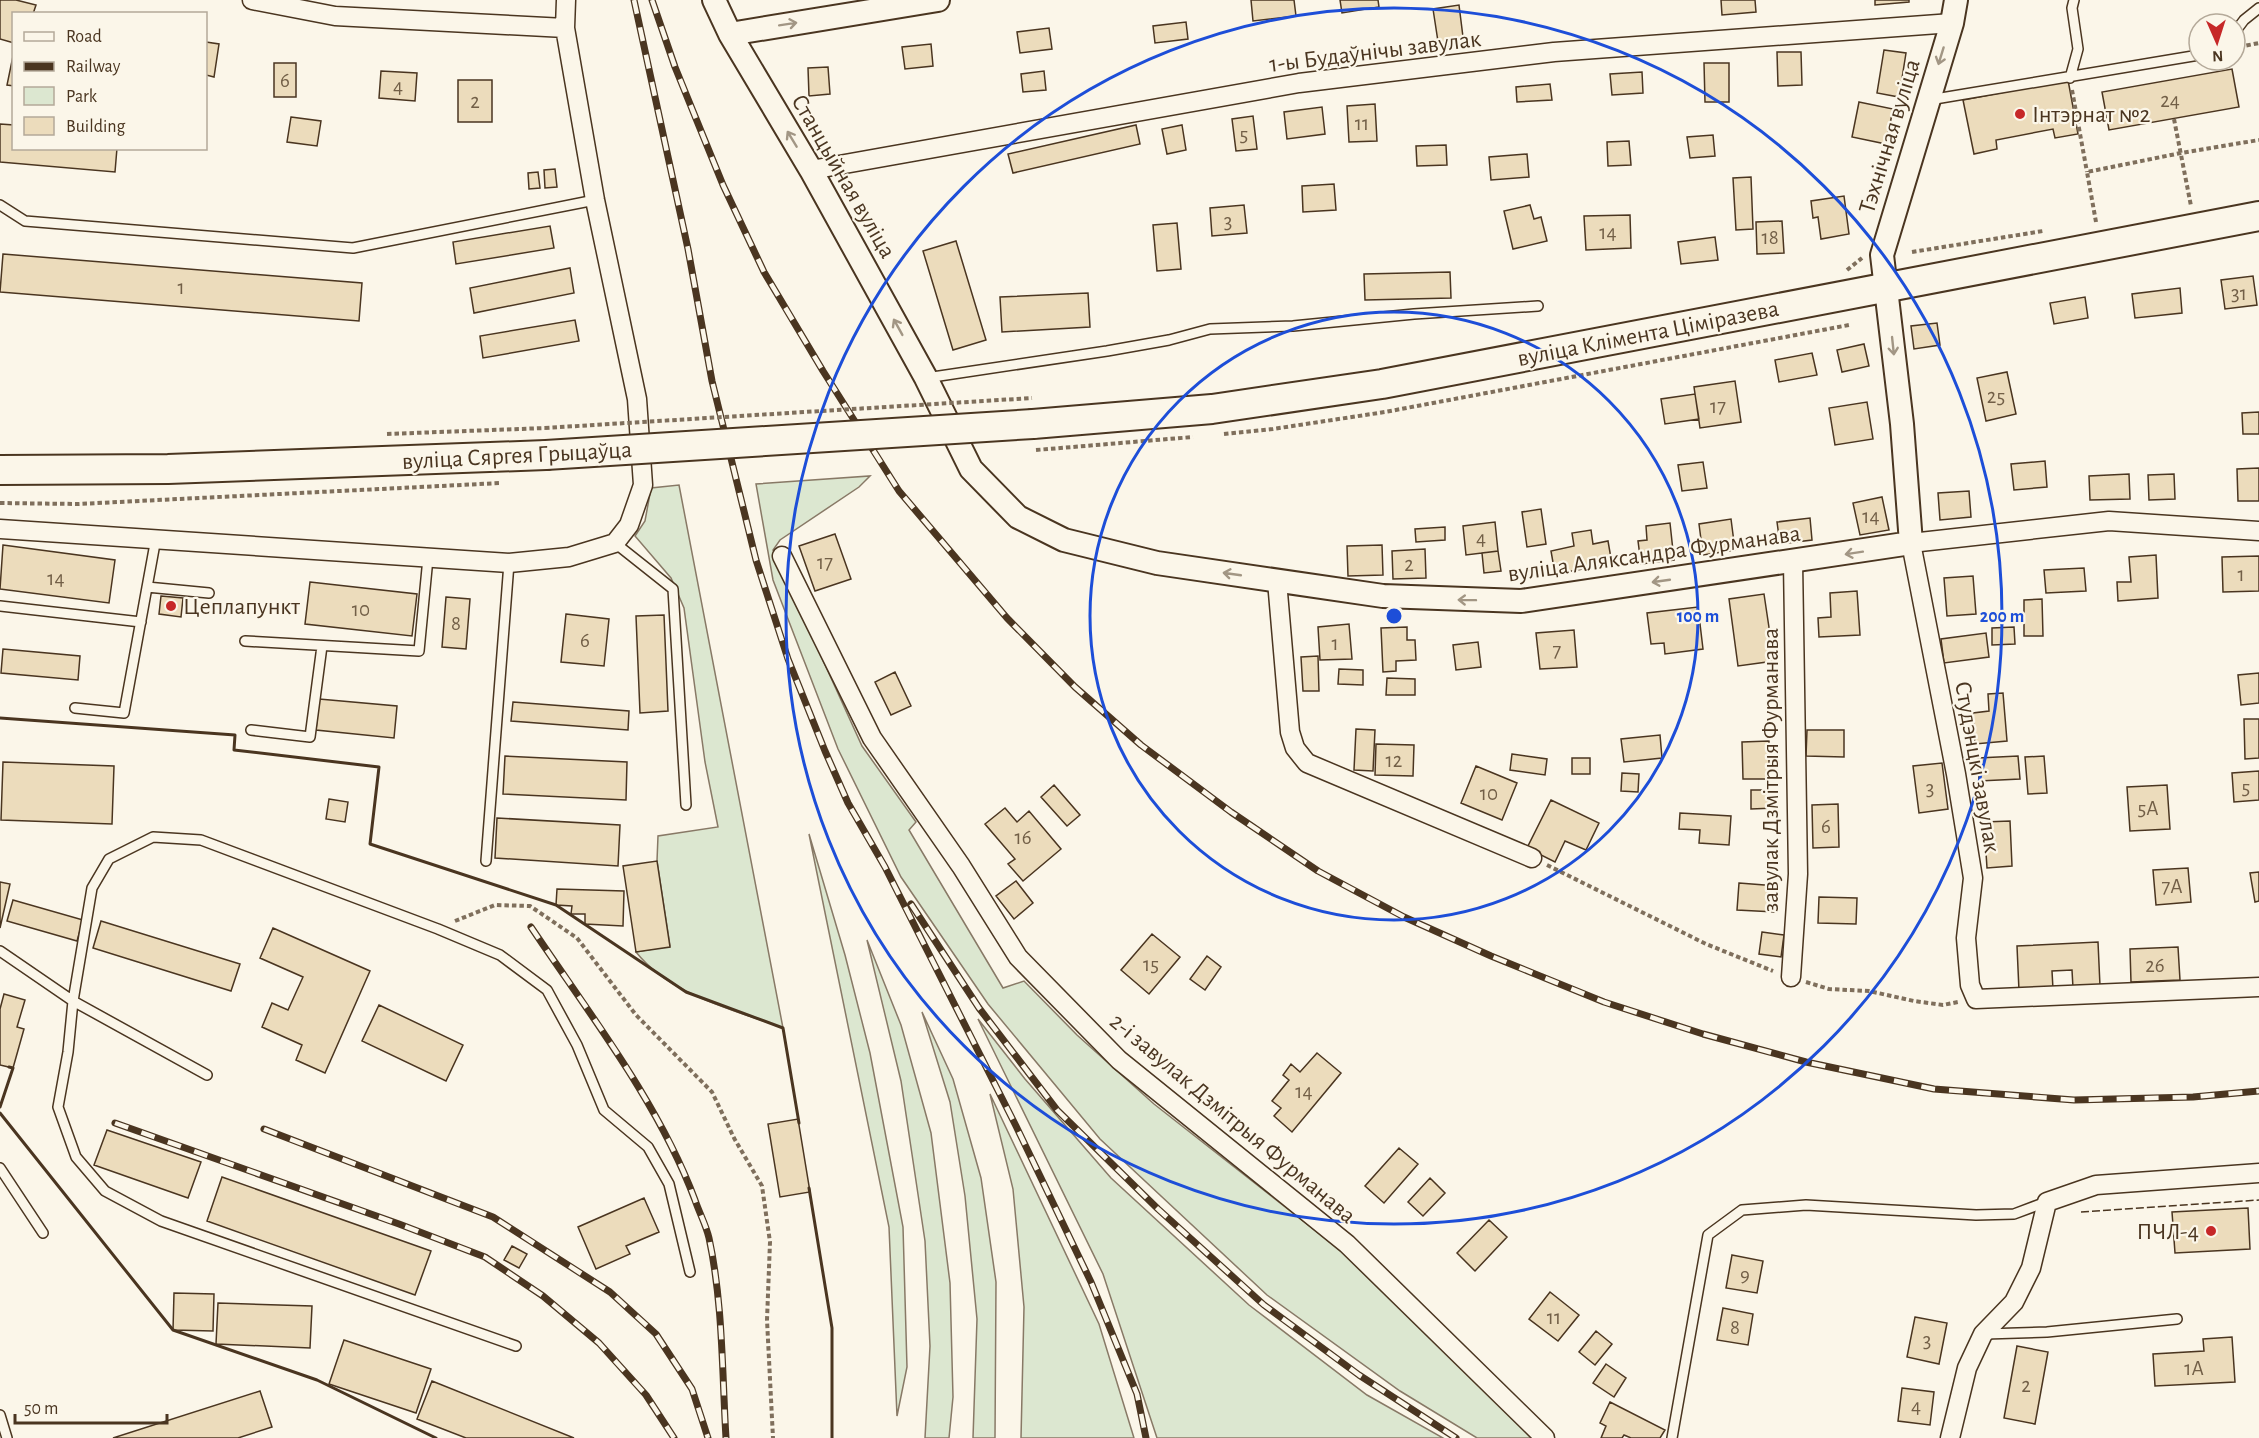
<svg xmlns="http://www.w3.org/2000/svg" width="2259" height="1438" font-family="'Alegreya Sans',sans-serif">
	<rect width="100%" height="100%" fill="#fbf6e9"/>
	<path fill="#dce7d0" stroke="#887966" stroke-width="1.5" d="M870,476l-11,11 -79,53 -7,10 89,196 54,76 -7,8 94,158 21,-7 53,54 77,69 186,146 199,188h-62l-77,-47 -133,-96 -167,-156 -112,-135 -87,-127 -63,-128 -65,-169 -17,-96z
		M679,485l104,543c-50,-19 -112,-32 -147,-76l34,-6 -13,-85 1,-25 60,-9 -13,-65 -21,-154 -13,-30 -36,-42 10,-15 6,-33z
		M809,834l36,121 25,98 33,174 4,140 -10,49 -8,-189z
		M867,940l34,85 30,108 19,150 3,114 -4,41h-24l5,-92 -5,-105 -24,-160z
		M922,1012l31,67 28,99 15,104 -1,156h-22l4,-119 -12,-123 -15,-94z
		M978,1019l47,60 86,99 138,127 118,90 76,43h-286l-54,-164z
		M990,1094l109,230 35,114h-113l3,-131 -11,-118z"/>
	<path fill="#ecdcbc" stroke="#4a3520" stroke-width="1.5" d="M0,0h16l20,5 -3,9h-19v29l-14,-4z
		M1251,0h43l2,16 -43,5z
		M1340,0h38l1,7 -37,6z
		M1721,0h34l1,12 -34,3z
		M1875,0h34v2l-34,3z
		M1459,5l5,40 -25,3 -6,-39z
		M1186,22l2,17 -33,4 -2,-17z
		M1049,28l3,21 -32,4 -3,-21z
		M206,42l13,2 -5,33 -8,-2z
		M931,44l2,22 -28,3 -3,-22z
		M1884,50l22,3 -7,44 -22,-4z
		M1777,52h24l1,33 -24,1z
		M13,56h1v30l-7,-1z
		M274,63h22v34h-22z
		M1704,63h25v39h-24z
		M828,67l2,27 -21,2 -1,-28z
		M2232,69l7,38 -130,23 -7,-38z
		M381,71l36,2 -2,28 -36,-3z
		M1044,71l2,19 -23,2 -2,-18z
		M1642,72l1,21 -31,2 -2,-21z
		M458,80h34v42h-34z
		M2068,80l10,54 -23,4 -2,-9 -57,11 1,9 -23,5 -11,-54z
		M1550,84l2,16 -35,2 -1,-15z
		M1859,102l34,7 -7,35 -34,-7z
		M1375,104l2,37 -28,1 -2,-36z
		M1322,107l3,27 -38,5 -3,-27z
		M1253,116l4,33 -21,2 -4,-32z
		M291,117l30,4 -4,25 -30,-4z
		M0,124l14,1v23h103l-2,24 -115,-10z
		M1136,125l4,19 -127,29 -5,-19z
		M1182,125l4,25 -19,4 -5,-25z
		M1713,135l2,21 -25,2 -3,-21z
		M1629,141l2,24 -23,1 -1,-24z
		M1446,145l1,20 -30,1 -1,-20z
		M1527,154l2,23 -38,3 -2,-23z
		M555,169l2,18 -12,1 -1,-18z
		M538,172l2,16 -11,1 -1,-16z
		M1751,177l2,52 -17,1 -3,-52z
		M1334,184l2,26 -33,2 -1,-26z
		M1844,196l5,38 -28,5 -3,-22 -5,1 -2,-17z
		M1244,205l3,28 -35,3 -2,-28z
		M1530,205l4,14 7,-2 6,24 -34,8 -9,-38z
		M1630,215l1,33 -45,2 -2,-34z
		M1782,221l2,32 -27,1 -1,-32z
		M1177,223l4,46 -24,2 -4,-46z
		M550,226l4,22 -98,16 -3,-22z
		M1715,237l3,23 -37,4 -3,-22z
		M956,241l30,99 -33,10 -30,-99z
		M3,254l359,29 -3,38 -359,-29z
		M570,268l4,25 -100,20 -4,-25z
		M1450,272l1,26 -86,2 -1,-26z
		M2253,276l4,29 -32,4 -4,-29z
		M2180,288l2,25 -47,5 -3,-24z
		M1088,293l2,34 -88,5 -2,-35z
		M2085,297l3,21 -34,6 -4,-21z
		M575,320l4,21 -96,17 -3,-22z
		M1937,323l3,22 -26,4 -3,-23z
		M1864,344l5,22 -27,6 -5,-22z
		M1812,353l5,22 -38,7 -4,-22z
		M2007,372l9,42 -30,7 -9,-43z
		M1735,381l6,41 -41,6 -6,-41z
		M1695,394l4,25 -34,5 -4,-25z
		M1867,402l6,37 -38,6 -6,-37z
		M2259,412v22h-16l-1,-21z
		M2045,461l2,26 -33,3 -3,-26z
		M1703,462l4,26 -25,3 -4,-26z
		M2259,468v33h-21l-1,-32z
		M2129,474l1,25 -40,1 -1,-24z
		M2174,474l1,25 -26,1 -1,-25z
		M1969,491l2,26 -31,3 -2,-27z
		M1882,497l7,33 -29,5 -7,-32z
		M1541,509l5,35 -19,3 -5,-35z
		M1810,518l2,22 -32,4 -3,-22z
		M1731,519l4,31 -32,5 -4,-31z
		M1495,522l3,29 -32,4 -3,-29z
		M1670,523l4,37 -33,4 -3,-23 9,-1 -1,-14z
		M1445,527v13l-29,2 -1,-13z
		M1591,530l2,14 15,-3 4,23 -57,10 -4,-23 23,-5 -2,-13z
		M835,534l16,45 -36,12 -16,-45z
		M3,545l112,15 -6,43 -109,-14z
		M1382,545l1,30 -35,1 -1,-30z
		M1425,549l1,29 -33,1 -1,-28z
		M1498,551l3,20 -17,2 -2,-20z
		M2156,555l2,43 -40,3 -1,-19h14l-2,-25z
		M2259,556v35l-36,1 -1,-35z
		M2084,568l2,23 -40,2 -2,-23z
		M1973,576l3,38 -29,2 -3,-38z
		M310,582l107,12 -5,42 -107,-12z
		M1857,591l3,44 -41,2 -1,-19 13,-1 -1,-24z
		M1764,594l10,67 -36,5 -9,-67z
		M161,596l22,2 -2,19 -22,-3z
		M446,597l24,2 -4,50 -24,-2z
		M2042,599l1,37h-19v-36z
		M1698,607l5,42 -38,5 -1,-11 -13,1 -4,-31z
		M566,614l43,5 -5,47 -43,-4z
		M664,615l4,96 -28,2 -4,-97z
		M1349,624l3,35 -32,1 -2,-33z
		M1407,627v13h8l1,20 -20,1v10l-13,1 -2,-44z
		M2014,627l1,17 -23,1v-17z
		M1574,630l3,37 -37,2 -4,-36z
		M1986,633l3,24 -45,6 -3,-24z
		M1478,642l3,25 -25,3 -3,-25z
		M3,649l77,7 -2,24 -77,-7z
		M1318,656l1,35h-16l-2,-34z
		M1339,669l24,1v15l-25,-1z
		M895,672l16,34 -20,9 -16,-33z
		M2259,673v30l-18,2 -3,-30z
		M1387,678l28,1v16h-29z
		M2003,693l4,48 -32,3 -2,-31 16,-2 -1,-17z
		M319,699l78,7 -3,32 -78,-8z
		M513,702l116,9 -1,19 -117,-9z
		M2244,719h15v39l-14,1z
		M1356,729l19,1 -2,41 -19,-1z
		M1807,730h37v27l-38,-1z
		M1660,735l2,23 -38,4 -3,-23z
		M1769,741v38h-26l-1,-37z
		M1376,744l38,1 -1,31 -38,-1z
		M1512,754l35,5 -2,16 -35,-5z
		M505,756l122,6 -1,38 -123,-6z
		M2018,756l2,23 -41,2 -1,-23z
		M2044,756l3,37 -19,1 -3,-37z
		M1572,758h18v16h-18z
		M3,762l111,4 -2,58 -111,-4z
		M1942,763l6,46 -29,4 -6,-47z
		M1476,766l41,17 -15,37 -41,-17z
		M2259,771v29l-25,2 -2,-29z
		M1622,773l17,1 -1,18 -17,-1z
		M1054,785l26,30 -13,11 -26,-29z
		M2167,785l3,44 -40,2 -3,-44z
		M1751,790h24v18l-24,1z
		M329,799l19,3 -3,20 -19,-3z
		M1551,800l48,23 -13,27 -21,-9 -10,21 -28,-14z
		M1838,804l1,43 -26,1 -1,-43z
		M1005,808l12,14 12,-11 32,38 -38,32 -15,-17 7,-5 -30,-35z
		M1680,813l51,3 -2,29 -30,-2 1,-13 -21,-1z
		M497,818l123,7 -2,41 -123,-8z
		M2010,821l2,45 -25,2 -3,-46z
		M657,861l13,86 -34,5 -13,-86z
		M2188,868l3,34 -35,3 -3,-35z
		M2259,872v29l-4,1 -5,-29z
		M1016,881l17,22 -19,16 -18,-23z
		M0,882l10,2 -10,44z
		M1739,883l38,3 -2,26 -38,-2z
		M557,889l67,2 -1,35 -38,-2v-10h-14l1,-8 -16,-1z
		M1819,897l38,1 -1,26 -38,-1z
		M13,900l70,20 -6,21 -70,-20z
		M101,921l139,43 -9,27 -138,-43z
		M273,928l97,43 -45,102 -29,-13 6,-15 -40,-18 10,-24 16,7 15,-33 -43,-19z
		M1762,932l22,3 -3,22 -22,-3z
		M1152,934l28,23 -31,37 -28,-24z
		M2098,942l2,44 -27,2 -1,-18 -20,1 1,18 -34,2 -2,-45z
		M2178,947l2,33 -49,2 -1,-33z
		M1207,956l14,11 -16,23 -15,-11z
		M4,994l21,6 -8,27 7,2 -11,39 -13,-3v-56z
		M379,1005l84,40 -17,36 -84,-40z
		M1317,1053l24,20 -49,59 -18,-16 7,-8 -9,-7 17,-21 -6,-5 8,-11 9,8z
		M798,1119l12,73 -30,5 -12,-73z
		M107,1130l94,32 -13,36 -94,-33z
		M1399,1148l19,16 -34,39 -19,-17z
		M222,1177l209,74 -16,44 -208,-74z
		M1430,1178l15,15 -22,23 -15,-14z
		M644,1198l15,34 -33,14 4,8 -34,15 -18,-42z
		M2248,1208l2,41 -75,4 -3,-41z
		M1489,1220l18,17 -32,34 -18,-18z
		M512,1246l15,8 -8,14 -15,-8z
		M1732,1255l31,6 -6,32 -31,-5z
		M1550,1292l29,23 -21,26 -29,-22z
		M174,1293l40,1 -1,37 -40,-1z
		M218,1303l94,3 -2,42 -94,-4z
		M1723,1308l30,6 -5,31 -31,-5z
		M1915,1317l32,6 -8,41 -32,-7z
		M1596,1331l16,13 -17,21 -16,-13z
		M2232,1337l3,45 -80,4 -2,-32 51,-3 -1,-12z
		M344,1340l87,29 -15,44 -87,-29z
		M2017,1346l31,6 -13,72 -31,-6z
		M1606,1364l20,14 -12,19 -21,-14z
		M432,1381l142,57h-108l-49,-19z
		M1902,1388l32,4 -4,33 -32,-4z
		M260,1391l12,36 -34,11h-125z
		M1610,1402l55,28 -5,8h-29l-7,-3 -2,3h-21l5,-12 -6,-3z"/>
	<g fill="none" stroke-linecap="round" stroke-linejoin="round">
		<g stroke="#4a3520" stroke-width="12">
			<path id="service" d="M2235,32l9,-12 15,-12
				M2070,78l8,-29 -6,-41 2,-8
				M1929,100l270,-45
				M0,205l25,16 328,27 242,-48
				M926,378l181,-27 62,-11 41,-11 83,-3 121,-12 124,-8
				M615,543l58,46 13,216
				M147,587l62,6
				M0,606l141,16
				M245,641l174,10 9,-93
				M75,708l49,5 32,-175
				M251,730l59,7 12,-91
				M486,861l23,-298
				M0,951l73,50 -5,51 -10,55 18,50 29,34 56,30 355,125
				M207,1075l-134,-74 19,-113 17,-29 44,-22 48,3 237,89 62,26 47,35 30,55 27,65 44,37 21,37 21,88
				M0,1168l43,65
				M1985,1334l62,-2 130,-13
				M0,1415l7,23
				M1672,1438l36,-203 34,-25 64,-5 170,10 38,-1 32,-12"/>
		</g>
		<g stroke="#4a3520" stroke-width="21">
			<path id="minor" d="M252,0l83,16 230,12
				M811,170l488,-87 255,-31 398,-29
				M0,529l509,34 60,-6 46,-14 14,-18 14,-40 -6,-86 -42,-199 -30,-172 1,-28
				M2259,531l-150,-10 -198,22 45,231 17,104 -7,60 4,47 6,14 283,-12
				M782,556l90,182 89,128 57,91 101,103 228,184 198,194
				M1277,581l13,151 5,16 12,15 225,95
				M1791,977l7,-103 -5,-312
				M1950,1438l17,-70 16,-34 31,-32 17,-34 16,-66 49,-17 163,-12"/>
		</g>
		<g stroke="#4a3520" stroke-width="26">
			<path id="tertiary" d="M714,0l16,34 81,136 115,208 45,91 47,48 46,23 93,23 226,33 138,5 390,-58 -9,-119 -20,-169 70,-232 4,-23
				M730,34l208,-34"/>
		</g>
		<g stroke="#4a3520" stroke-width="32">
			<path id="primary" d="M1033,424l179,-15 170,-25 877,-168
				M0,470l168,-1 378,-14"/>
		</g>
		<path stroke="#7f6f5c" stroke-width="4" stroke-dasharray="4.5 3" stroke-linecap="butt" d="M2239,47l20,-4
			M2072,90l15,82
			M2174,119l17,87
			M2096,222l-9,-50 94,-19 78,-13
			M1912,252l131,-21
			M1847,270l15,-12
			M387,434l158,-6
			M1224,434l49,-5 112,-17 464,-87
			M1036,450l157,-13
			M0,503l79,1 421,-21
			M1547,865l159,79 67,27
			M455,921l40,-16 35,1 47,32 59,77 76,77 22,46 28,48 8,56 -3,78 6,118
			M1806,982l23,7 40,2 45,10 29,4 15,-3"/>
		<use href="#service" stroke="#fbf6e9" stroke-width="9"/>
		<use href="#minor" stroke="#fbf6e9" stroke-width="18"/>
		<use href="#tertiary" stroke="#fbf6e9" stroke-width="22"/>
		<use href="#primary" stroke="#fbf6e9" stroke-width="28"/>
		<g stroke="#4a3520" stroke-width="7">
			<path id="rail" d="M634,0l54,249 24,132 44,179 32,99 37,92 23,52 37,64 131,259 75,156 46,112 9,44
				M652,0l23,67 48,118 41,87 59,99 76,120 108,127 68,69 66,58 90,67 87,59 86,46 87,39 113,46 99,32 103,28 128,27 140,11 119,-3 66,-6
				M911,904l68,104 78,102 101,99 106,96 95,70 97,63
				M531,927c57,85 128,176 164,273 4,12 11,25 14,38 14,65 13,134 17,200
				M115,1123l284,101 86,33 58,39 56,47 47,52 28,43
				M264,1129l229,88 117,75 46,42 36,55 16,49"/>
		</g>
		<use href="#rail" stroke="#fbf6e9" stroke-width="4.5" stroke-dasharray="14" stroke-linecap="butt"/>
		<g stroke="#4a3520" stroke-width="32" stroke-linecap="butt">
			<path id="primary-bridge" d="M546,455l487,-31"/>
		</g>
		<path stroke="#7f6f5c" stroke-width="4" stroke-dasharray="4.5 3" stroke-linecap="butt" d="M545,428l487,-30"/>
		<use href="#primary-bridge" stroke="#fbf6e9" stroke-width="28"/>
		<path stroke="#4a3520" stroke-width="1.5" stroke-dasharray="8 3" stroke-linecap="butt" d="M2081,1212l178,-12"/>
		<path stroke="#4a3520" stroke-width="3" d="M0,718l235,17 -1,15 145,17 -9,77 186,61 130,87 97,36 16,95
			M0,1107l13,-39 -4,-1
			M0,1113l173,217 144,50 119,58
			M809,1188l23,140v110"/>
	</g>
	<defs><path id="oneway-shaft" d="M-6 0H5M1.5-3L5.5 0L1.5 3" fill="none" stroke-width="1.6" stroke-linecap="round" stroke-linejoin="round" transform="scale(1.5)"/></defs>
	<g stroke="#a29684">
		<use href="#oneway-shaft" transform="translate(788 24) rotate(-9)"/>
		<use href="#oneway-shaft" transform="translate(1941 56) rotate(107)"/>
		<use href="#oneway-shaft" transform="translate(792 139) rotate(-121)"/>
		<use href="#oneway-shaft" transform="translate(898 327) rotate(-119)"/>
		<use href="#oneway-shaft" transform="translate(1893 346) rotate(84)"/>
		<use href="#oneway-shaft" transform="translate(1854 553) rotate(171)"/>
		<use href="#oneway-shaft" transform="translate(1232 574) rotate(-172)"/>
		<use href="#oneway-shaft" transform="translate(1661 581) rotate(172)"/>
		<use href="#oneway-shaft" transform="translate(1467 600) rotate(-179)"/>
	</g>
	<g fill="none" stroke="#1d4ed8" stroke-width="3">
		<circle cx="1394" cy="616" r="304"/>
		<circle cx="1394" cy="616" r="608"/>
	</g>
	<g fill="#c62828" stroke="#fbf6e9" stroke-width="2">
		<circle cx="2020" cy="114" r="6"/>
		<circle cx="171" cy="606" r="6"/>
		<circle cx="2211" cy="1231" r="6"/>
	</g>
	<g text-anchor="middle" stroke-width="4.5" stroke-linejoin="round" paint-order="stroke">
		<g font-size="21" fill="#725f47">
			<text x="285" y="87">6</text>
			<text x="398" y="93">4</text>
			<text x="2170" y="107">24</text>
			<text x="475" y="108">2</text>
			<text x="1362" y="130">11</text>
			<text x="1244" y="141">5</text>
			<text x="1228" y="228">3</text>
			<text x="1608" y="239">14</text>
			<text x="1770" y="244">18</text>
			<text x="181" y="294">1</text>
			<text x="2239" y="300">31</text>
			<text x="1996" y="403">25</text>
			<text x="1718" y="413">17</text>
			<text x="1871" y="523">14</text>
			<text x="1481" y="545">4</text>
			<text x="825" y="569">17</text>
			<text x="1409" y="571">2</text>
			<text x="2241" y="581">1</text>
			<text x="56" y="585">14</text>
			<text x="361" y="616">10</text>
			<text x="456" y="630">8</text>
			<text x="585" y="647">6</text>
			<text x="1335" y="650">1</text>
			<text x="1557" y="657">7</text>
			<text x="1394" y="767">12</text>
			<text x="2246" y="794">5</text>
			<text x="1930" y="795">3</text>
			<text x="1489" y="800">10</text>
			<text x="2148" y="815">5А</text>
			<text x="1826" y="833">6</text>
			<text x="1023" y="844">16</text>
			<text x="2172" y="893">7А</text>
			<text x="1151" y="971">15</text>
			<text x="2155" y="972">26</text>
			<text x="1304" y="1098">14</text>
			<text x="1745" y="1281">9</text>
			<text x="1554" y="1324">11</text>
			<text x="1735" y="1334">8</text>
			<text x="1927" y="1347">3</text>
			<text x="2194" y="1375">1А</text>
			<text x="2026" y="1392">2</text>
			<text x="1916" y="1413">4</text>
		</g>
		<g font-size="24" fill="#4a3520" stroke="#fbf6e9">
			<text transform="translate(1375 51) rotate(-7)" y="8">1-ы Будаўнічы завулак</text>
			<text transform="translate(1889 136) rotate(-73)" y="8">Тэхнічная вуліца</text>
			<text transform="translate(844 176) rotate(60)" y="8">Станцыйная вуліца</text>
			<text transform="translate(1648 333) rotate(-11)" y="8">вуліца Клімента Ціміразева</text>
			<text transform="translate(517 455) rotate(-3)" y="8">вуліца Сяргея Грыцаўца</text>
			<text transform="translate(1654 553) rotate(-8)" y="8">вуліца Аляксандра Фурманава</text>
			<text transform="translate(1978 767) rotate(80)" y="8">Студэнцкі завулак</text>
			<text transform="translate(1770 770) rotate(-90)" y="8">завулак Дзмітрыя Фурманава</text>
			<text transform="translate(1233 1118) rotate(40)" y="8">2-і завулак Дзмітрыя Фурманава</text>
		</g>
		<g font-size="24" fill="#4a3520" stroke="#fbf6e9" text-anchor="start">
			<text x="2032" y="122">Інтэрнат №2</text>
			<text x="183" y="614">Цеплапункт</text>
			<text x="2199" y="1239" text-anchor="end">ПЧЛ-4</text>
		</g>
	</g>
	<circle cx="1394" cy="616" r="9" fill="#1d4ed8" stroke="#fbf6e9" stroke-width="3"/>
	<g font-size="18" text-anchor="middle" font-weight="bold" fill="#1d4ed8" stroke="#fbf6e9" stroke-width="4.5" stroke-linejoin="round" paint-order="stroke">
		<text x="1698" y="622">100 m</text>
		<text x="2002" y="622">200 m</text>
	</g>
	<rect x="12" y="12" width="195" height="138" fill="#fbf6e9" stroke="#b4a999" stroke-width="1.5"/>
	<rect x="24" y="32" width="30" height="9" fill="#fbf6e9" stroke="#b4a999" stroke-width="1.5"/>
	<text x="66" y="42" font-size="18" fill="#4a3520">Road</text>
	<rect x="24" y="62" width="30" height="9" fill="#4a3520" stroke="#b4a999" stroke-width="1.5"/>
	<text x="66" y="72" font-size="18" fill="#4a3520">Railway</text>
	<rect x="24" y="87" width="30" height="18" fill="#dce7d0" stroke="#b4a999" stroke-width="1.5"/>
	<text x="66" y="102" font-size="18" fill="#4a3520">Park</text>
	<rect x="24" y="117" width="30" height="18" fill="#ecdcbc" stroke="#b4a999" stroke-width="1.5"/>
	<text x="66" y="132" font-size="18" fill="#4a3520">Building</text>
	<g transform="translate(2217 42) rotate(177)"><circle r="28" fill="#fbf6e9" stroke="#b4a999" stroke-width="1.5"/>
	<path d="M0-4.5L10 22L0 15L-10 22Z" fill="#c62828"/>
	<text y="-9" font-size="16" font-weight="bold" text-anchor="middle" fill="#4a3520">N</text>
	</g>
	<path d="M15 1414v9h152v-9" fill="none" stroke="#4a3520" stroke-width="3"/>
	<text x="24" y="1414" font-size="18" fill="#4a3520" stroke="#fbf6e9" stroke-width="4.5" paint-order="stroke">50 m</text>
</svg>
